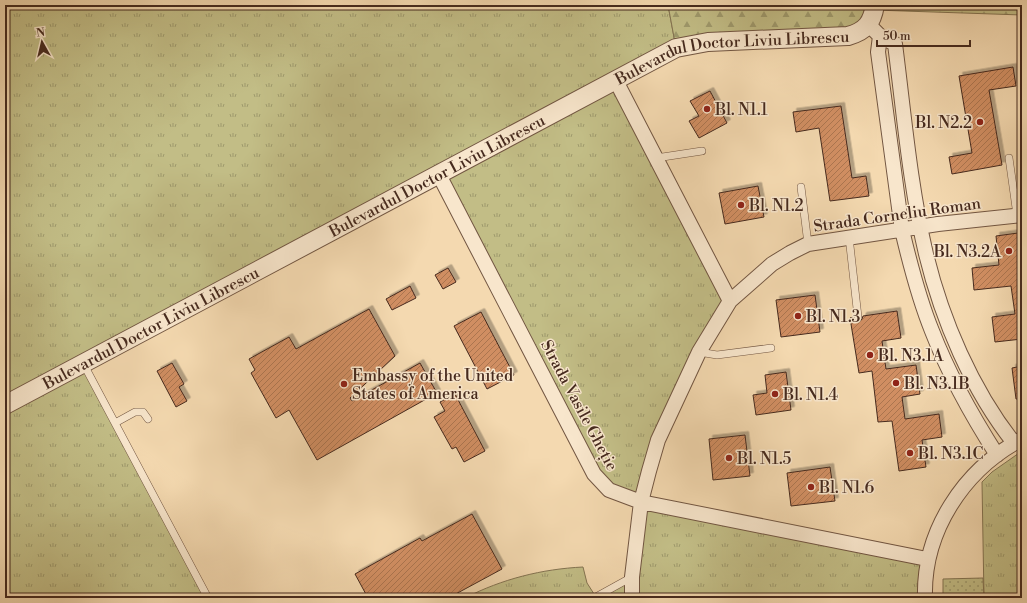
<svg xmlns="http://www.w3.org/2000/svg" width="1027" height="603" font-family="'Libre Bodoni',serif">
	<defs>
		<pattern id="grass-tufts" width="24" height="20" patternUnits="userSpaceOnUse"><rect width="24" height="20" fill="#c2bd86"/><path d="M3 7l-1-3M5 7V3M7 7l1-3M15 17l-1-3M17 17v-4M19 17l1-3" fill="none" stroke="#9f9a6d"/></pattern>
		<pattern id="forest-firs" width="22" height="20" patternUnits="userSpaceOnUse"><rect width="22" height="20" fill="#c2bd86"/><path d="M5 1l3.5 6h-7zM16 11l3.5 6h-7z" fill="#9f9a6d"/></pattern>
		<pattern id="park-dots" width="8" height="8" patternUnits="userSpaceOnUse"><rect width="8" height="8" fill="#c2bd86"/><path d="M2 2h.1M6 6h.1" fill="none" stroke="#9f9a6d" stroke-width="1.8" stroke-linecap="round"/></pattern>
		<pattern id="building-hatch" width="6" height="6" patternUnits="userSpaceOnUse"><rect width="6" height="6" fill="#d08e62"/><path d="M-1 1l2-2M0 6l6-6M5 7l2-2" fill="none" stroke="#ab7450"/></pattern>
		<filter id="shadow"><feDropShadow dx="3.5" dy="-3.5" stdDeviation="0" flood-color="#0004"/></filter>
	</defs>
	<rect width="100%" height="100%" fill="#f4d9b0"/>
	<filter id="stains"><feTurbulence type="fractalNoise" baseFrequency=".005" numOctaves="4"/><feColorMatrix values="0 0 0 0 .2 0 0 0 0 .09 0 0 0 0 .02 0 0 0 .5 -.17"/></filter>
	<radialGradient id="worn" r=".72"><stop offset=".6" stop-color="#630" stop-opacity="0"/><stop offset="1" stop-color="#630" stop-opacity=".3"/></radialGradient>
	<path fill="url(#grass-tufts)" stroke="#847452" d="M5,5h663l8,43 -61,31 115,222 -31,51 -58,150 286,57 -2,39h-460c37,-19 77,-29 118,-31l4,16 9,14 36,-20 9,-75 -32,-12 -171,-317 -355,189 125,236h-203z
		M1022,451v147h-38l-2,-116 10,-10z"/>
	<path fill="url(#forest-firs)" stroke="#847452" d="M668,5h354v10l-148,-5 -5,15 -193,23z"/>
	<path fill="url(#park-dots)" stroke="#847452" d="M983,578l1,20h-41v-19z"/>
	<path fill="url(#building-hatch)" stroke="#462a1e" filter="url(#shadow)" d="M1013,67l3,19 -27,4 13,75 -50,9 -3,-17 23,-4 -13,-77z
		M710,91l17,32 -28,15 -10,-17 10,-5 -9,-15z
		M841,106l11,72 14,-2 3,20 -39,5 -11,-73 -23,4 -3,-20z
		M758,186l6,31 -39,7 -6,-31z
		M1018,233l4,37v69l-27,3 -3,-25 23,-3 -4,-28 -37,4 -2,-22 27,-3 -3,-29z
		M448,268l8,14 -13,7 -8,-14z
		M410,286l6,12 -24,12 -6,-11z
		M815,295l5,37 -39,5 -5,-37z
		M369,309l26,47 -45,42 2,3 68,-38 17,30 -120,67 -28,-50 -13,8 -25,-45 4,-3 -6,-11 40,-22 7,12z
		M897,311l4,27 -19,3 4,28 30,-4 4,29 -18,3 3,22 34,-5 3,23 -20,3 4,27 -27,4 -7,-50 -14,1 -6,-51 -13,2 -9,-55 3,-1 3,4 3,1 3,-3 1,-3z
		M481,312l33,63 -27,14 -33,-63z
		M172,363l12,21 -5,3 8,14 -11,6 -19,-36z
		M1022,366v33h-6l-4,-31z
		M786,372l5,38 -35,5 -3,-20 14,-2 -2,-18z
		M455,394l30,57 -21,11 -8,-15 -4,2 -18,-32 11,-6 -5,-9z
		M745,435l5,41 -37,4 -4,-41z
		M830,467l5,34 -44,5 -4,-33z
		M472,514l30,55 -50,27 -2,-3 -8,5h-74l-13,-24 65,-36 2,3z"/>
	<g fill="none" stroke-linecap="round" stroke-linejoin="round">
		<g stroke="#725642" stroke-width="8">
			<path id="service" d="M656,158l46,-7
				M1009,158l8,57
				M801,187l7,57
				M849,237l9,80
				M699,352l18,3 54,-7
				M83,363l125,235
				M115,423l20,-11h8l5,7
				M594,598l38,-21"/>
		</g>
		<g stroke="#725642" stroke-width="16">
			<path id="minor" d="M869,25l11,11 15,8c9,70 15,142 31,210 16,66 46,136 88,189
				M880,36l-2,16 24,178c8,34 17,69 30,101 17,44 40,85 65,124
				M615,79l115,222
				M438,173l156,301 15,16 32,12 286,57
				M632,598v-21l9,-75 8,-31 9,-31 41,-88 31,-51 42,-37 18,-11 18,-9 130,-20 84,-9
				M925,598c-2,-66 38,-128 97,-159"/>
		</g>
		<g stroke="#725642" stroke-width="20">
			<g id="tertiary">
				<path id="s1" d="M5,405l671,-357 32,-6 140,-6c18,-5 24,-13 27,-31"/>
			</g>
		</g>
		<use href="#service" stroke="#f8e6cc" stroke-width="7"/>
		<use href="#minor" stroke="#f8e6cc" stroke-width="14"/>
		<use href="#tertiary" stroke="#f8e6cc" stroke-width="18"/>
	</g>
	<g fill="#8f2418" stroke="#f8e6cc" stroke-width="1.5">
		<circle cx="707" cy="109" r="4"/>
		<circle cx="980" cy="122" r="4"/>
		<circle cx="741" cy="205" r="4"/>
		<circle cx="1009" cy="251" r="4"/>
		<circle cx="798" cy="316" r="4"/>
		<circle cx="870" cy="355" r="4"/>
		<circle cx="896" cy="383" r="4"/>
		<circle cx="344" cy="384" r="4"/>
		<circle cx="775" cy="394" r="4"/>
		<circle cx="910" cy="453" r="4"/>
		<circle cx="729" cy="458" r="4"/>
		<circle cx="811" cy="487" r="4"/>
	</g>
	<g text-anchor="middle" stroke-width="3" stroke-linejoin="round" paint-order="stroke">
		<g font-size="16" fill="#462a1e" stroke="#f8e6cc">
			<text dy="6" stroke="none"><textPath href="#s1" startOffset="813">Bulevardul Doctor Liviu Librescu</textPath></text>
			<text dy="6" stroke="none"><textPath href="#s1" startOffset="489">Bulevardul Doctor Liviu Librescu</textPath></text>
			<text transform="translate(897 214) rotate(-8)" y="6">Strada Corneliu Roman</text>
			<text dy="6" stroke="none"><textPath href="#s1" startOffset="165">Bulevardul Doctor Liviu Librescu</textPath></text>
			<text transform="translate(580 405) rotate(62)" y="6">Strada Vasile Gheție</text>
		</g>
		<g font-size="16" fill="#462a1e" stroke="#f8e6cc" text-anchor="start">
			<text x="715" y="115">Bl. N1.1</text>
			<text x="972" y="128" text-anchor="end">Bl. N2.2</text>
			<text x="749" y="211">Bl. N1.2</text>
			<text x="1001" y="257" text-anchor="end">Bl. N3.2A</text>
			<text x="806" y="322">Bl. N1.3</text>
			<text x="878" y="361">Bl. N3.1A</text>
			<text x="352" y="381">Embassy of the United<tspan x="352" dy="18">States of America</tspan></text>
			<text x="904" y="389">Bl. N3.1B</text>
			<text x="783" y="400">Bl. N1.4</text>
			<text x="918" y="459">Bl. N3.1C</text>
			<text x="737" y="464">Bl. N1.5</text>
			<text x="819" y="493">Bl. N1.6</text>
		</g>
	</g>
	<rect width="1027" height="603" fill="none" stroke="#f4d9b0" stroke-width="20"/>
	<rect x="6" y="6" width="1015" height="591" fill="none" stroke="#462a1e" stroke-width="2"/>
	<rect x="10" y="10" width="1007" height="583" fill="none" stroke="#462a1e"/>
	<g transform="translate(42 42) rotate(352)" stroke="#f8e6cc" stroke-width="3" paint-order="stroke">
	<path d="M0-3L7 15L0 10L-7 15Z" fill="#462a1e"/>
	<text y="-6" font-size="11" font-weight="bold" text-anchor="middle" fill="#462a1e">N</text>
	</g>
	<path d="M877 40v6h93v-6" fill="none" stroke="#462a1e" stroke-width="2"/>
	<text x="883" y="40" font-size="12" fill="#462a1e" stroke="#f8e6cc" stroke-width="3" paint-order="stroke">50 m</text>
	<rect width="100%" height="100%" filter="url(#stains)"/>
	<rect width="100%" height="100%" fill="url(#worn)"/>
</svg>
